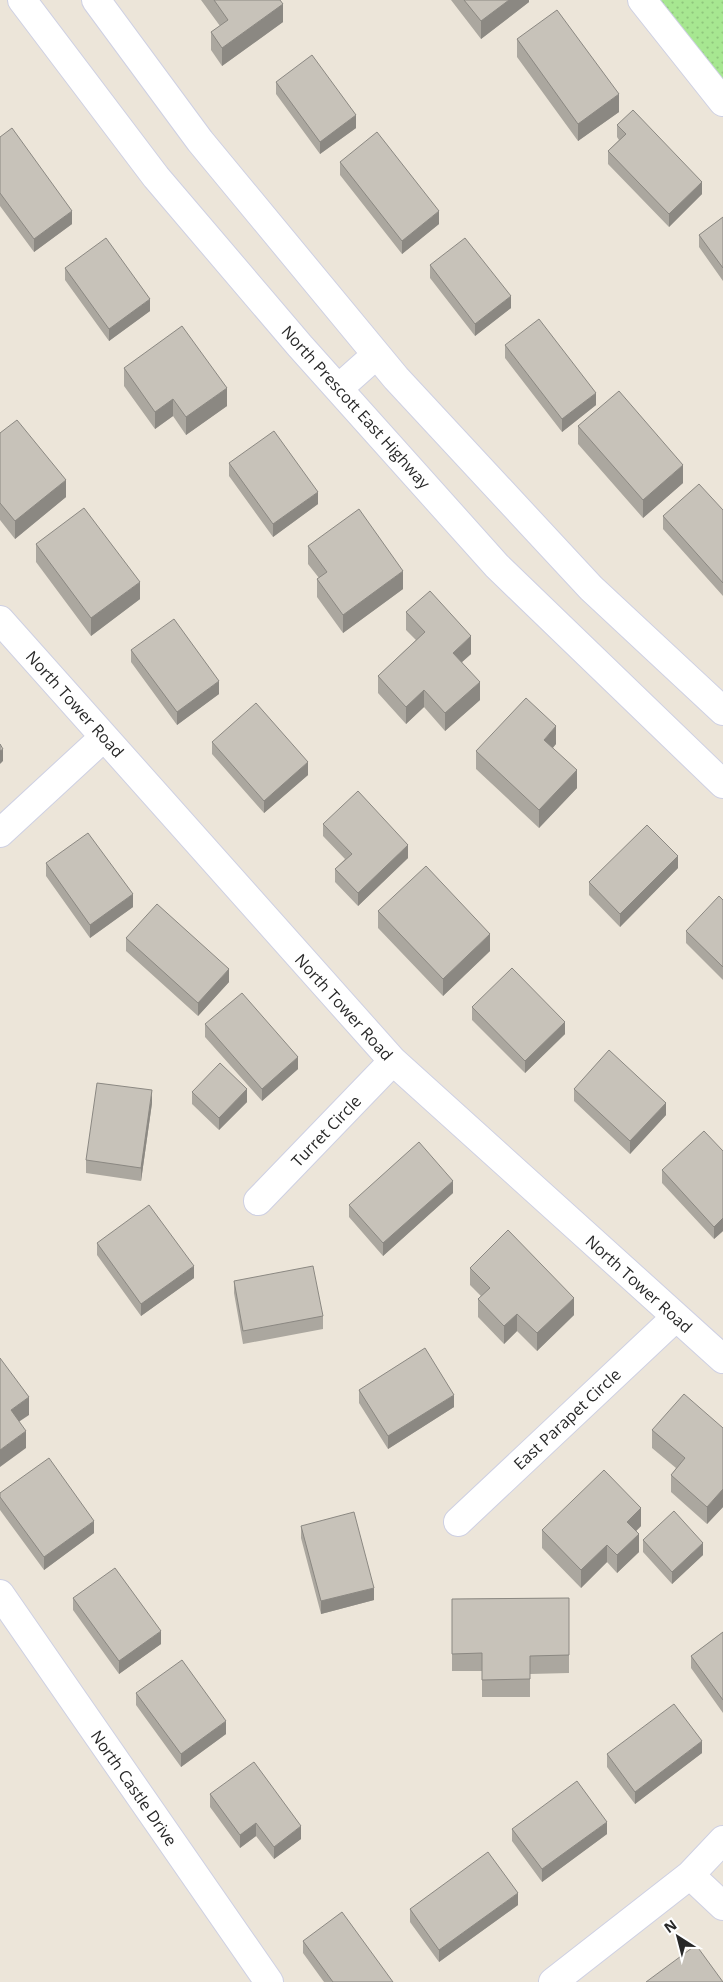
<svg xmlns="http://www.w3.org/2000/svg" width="723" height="1982" font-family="'Open Sans',sans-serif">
	<defs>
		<pattern id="grass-dots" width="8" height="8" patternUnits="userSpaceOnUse" patternTransform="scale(1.25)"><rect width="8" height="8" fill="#a7e791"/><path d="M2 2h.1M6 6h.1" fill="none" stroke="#90c67d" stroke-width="1.8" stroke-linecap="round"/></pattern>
	</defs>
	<rect width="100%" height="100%" fill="#ece5d9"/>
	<path fill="url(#grass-dots)" d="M653,0h70v83z"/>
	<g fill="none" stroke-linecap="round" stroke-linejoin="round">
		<g stroke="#ced0e3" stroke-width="30">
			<path id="minor" d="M22,0l134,177 144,169 197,220 226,218
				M96,0l104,141 196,237 195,210 132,123
				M642,0l81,102
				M339,388l37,-33
				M0,620l393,441 330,298
				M0,833l104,-96
				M258,1201l135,-140
				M458,1522l218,-205
				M0,1594l269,388
				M690,1875l33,31
				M553,1982l137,-107 33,-35"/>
		</g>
		<use href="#minor" stroke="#fff" stroke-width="28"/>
	</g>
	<path fill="#aba79f" d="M201,0h79l3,22 -61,44 -11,-16v-18l9,-6z
		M451,0h78v2l-48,37z
		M517,39l102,73 -41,29 -61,-84z
		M276,82l80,46 -36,26 -44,-60z
		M617,125l85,69 -33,33 -61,-63v-13l11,-11 -2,-3z
		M0,137l72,87 -38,28 -34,-46z
		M340,162l99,62 -37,30 -62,-79z
		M723,217v64l-24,-34v-12z
		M430,265l81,43 -36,28 -45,-58z
		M65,268l85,43 -41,30 -44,-61z
		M505,345l91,60 -34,27 -57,-74z
		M124,368l103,38 -41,29 -13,-19 -18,13 -31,-43z
		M578,426l105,57 -40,35 -65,-74z
		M0,433l66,64 -51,42 -15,-19z
		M229,463l89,41 -45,33 -44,-61z
		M723,510v86l-60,-67v-13z
		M36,544l104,55 -49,37 -55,-74z
		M308,546l95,43 -60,44 -26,-36v-18l2,-1 -11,-14z
		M406,612l65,42 -9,8 18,38 -35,31 -21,-24 -18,17 -28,-31v-17l38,-36 -10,-10z
		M131,650l88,44 -42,31 -46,-63z
		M212,742l96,33 -44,38 -52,-59z
		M556,744l-3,4 24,40 -38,40 -63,-59v-18z
		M323,824l85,34 -50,48 -23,-24v-13l10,-10 -22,-23z
		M46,863l87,44 -43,31 -44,-62z
		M678,868l-58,59 -31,-32v-13z
		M723,900v80l-37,-37v-12z
		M378,911l112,40 -47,45 -65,-68z
		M126,938l103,44 -31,34 -72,-65z
		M472,1007l93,27 -40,39 -53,-53z
		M205,1024l93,45 -36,32 -57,-64z
		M574,1089l92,26 -36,39 -56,-53z
		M192,1092l55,10 -28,28 -27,-26z
		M152,1103l-11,78 -55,-8v-13z
		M723,1151v80l-9,8 -52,-56v-13z
		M453,1193l-70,63 -34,-39v-12z
		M97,1243l97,35 -53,38 -44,-61z
		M470,1268l104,47 -37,36 -20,-20 -13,13 -26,-27v-18l3,-3 -11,-11z
		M234,1281l89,35v13l-80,15 -9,-51z
		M359,1390l95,17 -66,42 -29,-46z
		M723,1428v79l-16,17 -36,-32v-17l5,-7 -24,-20v-18z
		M0,1493l94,40 -50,37 -44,-60z
		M301,1526l73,74 -53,14 -20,-76z
		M641,1526l-5,5 3,21 -22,21 -10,-11 -26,26 -39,-40v-18z
		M643,1540l60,15 -31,29 -29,-32z
		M73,1598l88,46 -42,30 -46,-64z
		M569,1598v75l-39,1v23h-48v-26h-30v-72z
		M723,1632v81l-32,-45v-12z
		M136,1693l90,41 -45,33 -45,-62z
		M702,1753l-67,51 -28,-37v-13z
		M210,1794l91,45 -27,20 -18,-23 -16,12 -30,-41z
		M512,1829l95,5 -65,48 -30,-41z
		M518,1905l-79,57 -29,-40v-13z
		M303,1941l90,41h-69l-21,-29z"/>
	<path fill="#8b8882" d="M509,0h20v2l-48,37v-18z
		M283,4v18l-61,44v-18z
		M619,94v18l-41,29v-17z
		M356,115v13l-36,26v-12z
		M702,182v12l-33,33v-13z
		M72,211v13l-38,28v-13z
		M439,211v13l-37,30v-13z
		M511,296v12l-36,28v-12z
		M150,299v12l-41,30v-12z
		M227,388v18l-41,29v-18z
		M596,393v12l-34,27v-13z
		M173,399v17l-18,13v-17z
		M683,465v18l-40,35v-18z
		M66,480v17l-51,42v-18z
		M318,492v12l-45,33v-13z
		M403,571v18l-60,44v-18z
		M140,582v17l-49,37v-18z
		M471,636v18l-18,16v-17z
		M219,681v13l-42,31v-13z
		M480,682v18l-35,31v-18z
		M424,690v17l-18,17v-17z
		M556,726v18l-12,13v-17z
		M3,749v12l-3,3v-13z
		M308,762v13l-44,38v-12z
		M577,770v18l-38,40v-18z
		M408,845v13l-50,48v-13z
		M678,856v12l-58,59v-13z
		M133,894v13l-43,31v-13z
		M490,934v17l-47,45v-17z
		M229,969v13l-31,34v-13z
		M565,1022v12l-40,39v-12z
		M298,1057v12l-36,32v-12z
		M247,1089v13l-28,28v-12z
		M152,1090v13l-11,78v-13z
		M666,1103v12l-36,39v-13z
		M453,1181v12l-70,63v-13z
		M723,1218v13l-9,8v-12z
		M194,1266v12l-53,38v-12z
		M574,1298v17l-37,36v-18z
		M517,1314v17l-13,13v-18z
		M454,1395v12l-66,42v-13z
		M29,1397v18l-18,12v-17z
		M26,1431v17l-26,19v-17z
		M723,1489v18l-16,17v-17z
		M641,1508v18l-14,14v-18z
		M94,1521v12l-50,37v-13z
		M639,1534v18l-22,21v-18z
		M703,1543v12l-31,29v-12z
		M607,1545v17l-26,26v-18z
		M374,1588v12l-53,14v-13z
		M161,1631v13l-42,30v-13z
		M226,1721v13l-45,33v-13z
		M702,1741v12l-67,51v-12z
		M607,1822v12l-65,48v-13z
		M256,1823v13l-16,12v-13z
		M301,1826v13l-27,20v-12z
		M518,1893v12l-79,57v-12z"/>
	<path fill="#c7c2b9" stroke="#8b8882" d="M214,0h66l3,4 -61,44 -11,-16 17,-12z
		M464,0h45l-28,21z
		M557,10l62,84 -41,30 -61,-85z
		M312,55l44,60 -36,27 -44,-60z
		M633,110l69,72 -33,32 -61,-63 18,-17 -9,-9z
		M12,128l60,83 -38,28 -34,-46v-56z
		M377,132l62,79 -37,30 -62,-79z
		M723,217v51l-24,-33z
		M106,238l44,61 -41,30 -44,-61z
		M465,238l46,58 -36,28 -45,-59z
		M539,319l57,74 -34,26 -57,-74z
		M182,326l45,62 -41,29 -13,-18 -18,13 -31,-44z
		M619,391l64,74 -40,35 -65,-74z
		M17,420l49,60 -51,41 -15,-18v-70z
		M274,431l44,61 -45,32 -44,-61z
		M699,484l24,26v73l-60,-67z
		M84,508l56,74 -49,36 -55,-74z
		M359,509l44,62 -60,44 -26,-36 10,-7 -19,-26z
		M430,591l41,45 -18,17 27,29 -35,31 -21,-23 -18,17 -28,-31 47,-44 -19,-20z
		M174,619l45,62 -42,31 -46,-62z
		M526,698l30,28 -12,14 33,30 -38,40 -63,-59z
		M256,703l52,59 -44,39 -52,-59z
		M0,744l3,5 -3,2z
		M358,791l50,54 -50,48 -23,-24 17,-15 -29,-30z
		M647,825l31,31 -58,58 -31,-32z
		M88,833l45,61 -43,31 -44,-62z
		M426,866l64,68 -47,45 -65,-68z
		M719,896l4,4v67l-37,-36z
		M157,904l72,65 -31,34 -72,-65z
		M512,968l53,54 -40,39 -53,-54z
		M242,993l56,64 -36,32 -57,-65z
		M609,1050l57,53 -36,38 -56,-52z
		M220,1063l27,26 -28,29 -27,-26z
		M97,1083l55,7 -11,78 -55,-8z
		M704,1131l19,20v67l-9,9 -52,-57z
		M419,1142l34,39 -70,62 -34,-38z
		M149,1205l45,61 -53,38 -44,-61z
		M508,1230l66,68 -37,35 -20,-19 -13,12 -26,-27 12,-11 -20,-20z
		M313,1266l10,50 -80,15 -9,-50z
		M425,1348l29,47 -66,41 -29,-46z
		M0,1358l29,39 -18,13 15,21 -26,19z
		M684,1394l39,34v61l-16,18 -36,-32 14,-17 -33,-28z
		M49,1458l45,63 -50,36 -44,-60v-4z
		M604,1470l37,38 -14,14 12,12 -22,21 -10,-10 -26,25 -39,-40z
		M674,1511l29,32 -31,29 -29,-32z
		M354,1512l20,76 -53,13 -20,-75z
		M115,1568l46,63 -42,30 -46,-63z
		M569,1598v57l-39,1v23l-48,1v-27l-30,1v-55z
		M723,1632v68l-32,-44z
		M182,1660l44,61 -45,33 -45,-61z
		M674,1704l28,37 -67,51 -28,-38z
		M254,1762l47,64 -27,21 -18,-24 -16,12 -30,-41z
		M577,1781l30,41 -65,47 -30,-40z
		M488,1852l30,41 -79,57 -29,-41z
		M342,1912l51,70h-60l-30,-41z
		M696,1945l27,37h-77z"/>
	<g text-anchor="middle" stroke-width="5" stroke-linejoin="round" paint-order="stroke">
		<g font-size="16" fill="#282828" stroke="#fff">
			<text transform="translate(356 407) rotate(48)" y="6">North Prescott East Highway</text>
			<text transform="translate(75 704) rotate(48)" y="6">North Tower Road</text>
			<text transform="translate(344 1007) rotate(48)" y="6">North Tower Road</text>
			<text transform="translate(326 1131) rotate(-46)" y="6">Turret Circle</text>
			<text transform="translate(639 1284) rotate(42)" y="6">North Tower Road</text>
			<text transform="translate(567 1419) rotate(-43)" y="6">East Parapet Circle</text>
			<text transform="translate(134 1788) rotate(55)" y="6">North Castle Drive</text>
		</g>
	</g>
	<g transform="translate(678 1937) rotate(324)" stroke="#ffffff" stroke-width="4" paint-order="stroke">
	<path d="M0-4L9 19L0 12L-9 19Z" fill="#282828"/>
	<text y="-8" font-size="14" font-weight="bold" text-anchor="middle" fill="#282828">N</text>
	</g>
</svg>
